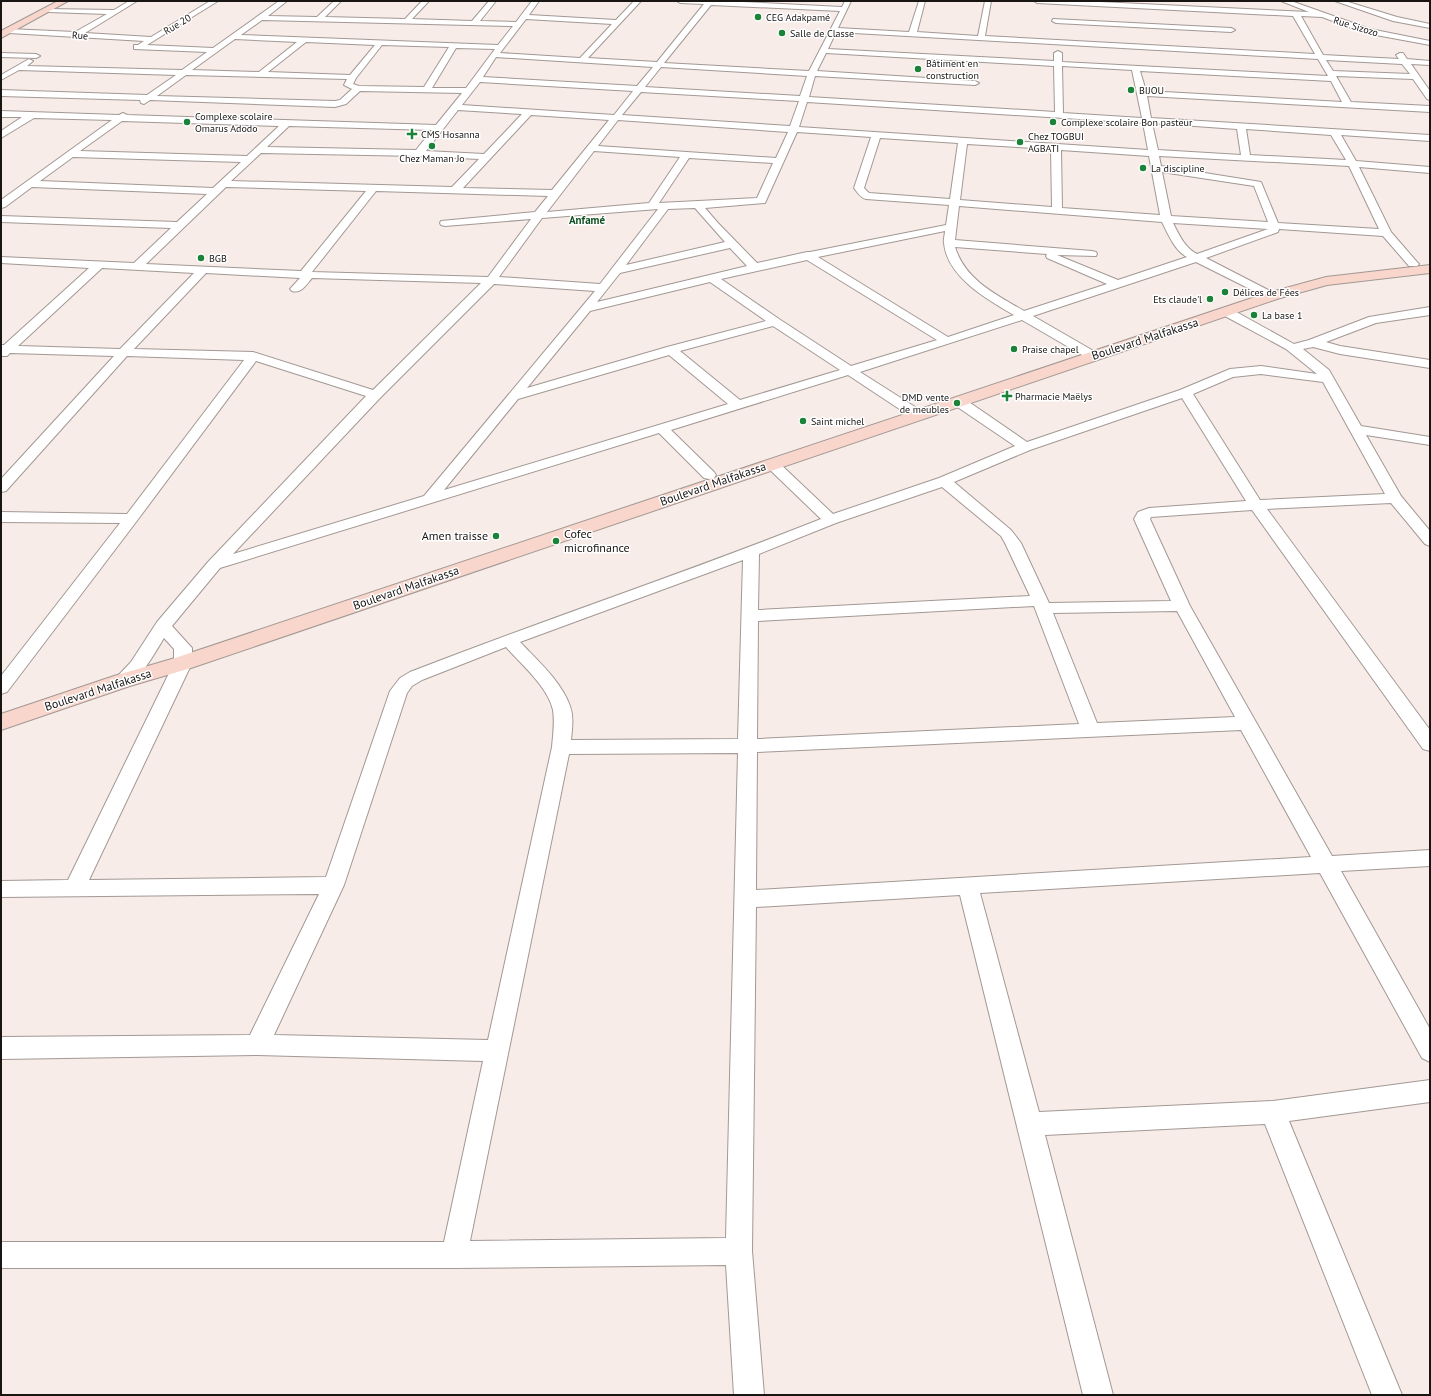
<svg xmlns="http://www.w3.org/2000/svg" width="1431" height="1396" font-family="'PT Sans',sans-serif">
	<rect width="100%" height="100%" fill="#f7ece8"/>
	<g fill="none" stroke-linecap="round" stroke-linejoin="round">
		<g stroke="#a29894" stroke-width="2">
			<path id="minor" d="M129,1h8l-52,32 66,4 59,-36h8l-71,44 66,3 66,-47h8l-19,15 49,1 17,-16h7l-16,16 80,2 17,-18h7l-17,18 60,2 17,-20h7l-16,20 36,1 16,-21h7l-10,14 87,5 18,-19h7l-53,57 69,4 47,-58 -24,-1 -3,-2h46l119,6 3,-6h6l-13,27 71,4 10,-31h6l-8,31 61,4 7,-35h6l-6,35 330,18 -22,-38 -256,-13 -3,-2h45l230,11 -28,-11h10l79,28 60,12v4l-65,-12 -43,-16 -21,-1 22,39 76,4 -3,-4 4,-2h3l4,6 23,2v4l-19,-1 19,27v9l-3,-1 -14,-20 -77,-3 15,26 79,4v6l-283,-16 4,22 279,17v6l-89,-6 15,26 74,6v6l-71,-6 32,65 26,30 2,2 -2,2h-8l-26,-30 -104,-7 -1,3 -72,26 70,36 2,2 -2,2h-8l-72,-36 -163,54 64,37 2,3 -2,3h-8l-67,-39 -162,52 63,40 2,3 -2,3h-10l-65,-43 -177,55 43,42 2,3 -2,3 -5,1 -5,-1 -45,-45 -439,135 -48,58 20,22v15l-103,217 237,-3 64,-186 10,-13 10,-6c136,-53 275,-99 411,-153l-54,-52 -2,-3 2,-3 5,-1 5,1 56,53 106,-36 76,-32 -62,-42 -2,-3 2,-3h10l64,44 153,-52 50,-21 31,-3 56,8 -31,-25 -63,-34 -2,-3 2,-3h8l63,35 15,-4 60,-23 61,-10v8l-54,8 -50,19 14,4 90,14v8l-90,-14 -27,-7 -10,2 26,21 32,56 69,11v8l-64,-10 35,61 29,35v15l-5,-2 -34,-41 -124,6 163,221v21l-7,-2 -171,-239 -101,7 -1,2 40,87 142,250 98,-6v16l-89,5 89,158v33l-8,-4 -102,-185 -340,20 59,219 234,-11 157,-21v22l-141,19 113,274h-30l-107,-271 -220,11 68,260h-30l-123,-500 -204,12 -4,344 12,144h-30l-8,-130 -272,3h-453v-26h443l39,-181 -226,-6 -256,4v-22l249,-2 69,-141 -318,3v-16l67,-1 106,-217v-14l-10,-11c-8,13 -23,40 -36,47 -4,3 -8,1 -12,0l-3,-4 18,-19 26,-40 51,-60 158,-166 -110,-35 -120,161 -129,170 -6,2v-18l119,-153 -119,-1v-10l126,2 117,-154 -117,-4 -121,135 -5,1v-13l113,-123 -104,-3 -3,3h-6v-11h3l85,-77 -88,-5v-6l133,6 37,-35 -170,-6v-6l176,6 30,-28 -175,-7 -27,20 -4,1v-8l111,-80 -78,-2 -33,20v-7l21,-14h-21v-6l118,4 4,-2 4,2 309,10 26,-32 -102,-2 -14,13 -11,3 -185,-7 -6,4 -3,-1 -1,-3 -139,-4v-6l146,5 29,-20 -157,-5 -18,10v-5l28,-16 4,2 -6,5 155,4 25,-18 -73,-3v-4h4l6,-4 -135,-8 -4,-2 4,-2 66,3 32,-18 -59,-2 -4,-2 2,-1 68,1zM711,5l129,6 -31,60 -145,-8zM526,19l86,5 -32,34 -80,-5zM262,20l251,6 -15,19 -257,-10zM836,32l482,27 10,17 -266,-14v-9l-4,-2 -4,2v8l-226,-12zM235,39l62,3 -38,30 -67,-2zM306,42l69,3 -25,30 -82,-3zM382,45l67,2 -25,40 -65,-1 -6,-2 3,-6zM456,48l39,1 -29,39h-34zM826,53l228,13 1,46 -246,-15 6,-21 160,9 4,-2 -4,-2 -158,-10zM496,57l157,10 -16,19 -154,-9zM1326,60l76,4 8,10 -77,-3zM1062,66l70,4 10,48 -79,-5zM661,67l146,9 -7,20 -155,-9zM1140,71l191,10 11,21 -196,-11zM186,75l161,4 -3,6 8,4 -12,11 -5,1 -178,-5zM480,82l153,9 -19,24 -152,-10zM641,92l158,9 -9,25 -168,-11zM807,102l336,21 5,27 -349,-23zM458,110l64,4 -38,40 -58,-3zM531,115l78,5 -57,70 -89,-2zM618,120l170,12 -12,26 -178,-12zM122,121l157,5 -32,30 -167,-5zM1152,123l85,6 4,26 -83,-5zM289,126l143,4 -16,20 -149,-3zM1246,129l85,6 15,25 -96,-5zM797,132l74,5 -17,51c3,4 7,10 12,11l83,6 -3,20 -136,27h-3l-50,11 -39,-40 -13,-15 60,-5zM880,138l78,5 -8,56 -81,-6 -5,-5zM967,144l84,5 1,58 -92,-7zM1061,150l88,6 11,59 -98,-7zM594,151l86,6 -31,46 -102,9zM261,153l158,3 60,3 -27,28 -221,-6zM1159,156l190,10 30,63 -101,-6 -17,-41 -100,-16zM73,157l168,5 -28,26 -173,-7zM689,158l84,5 -16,35 -98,5zM1162,172l92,14 14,36 -97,-6zM226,187l140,4 -65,80 -155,-7zM376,191l172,5 -13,16 -94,9 -1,2 1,2 4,1 86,-7 -43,58 -176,-5zM959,206l203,16c6,12 13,29 25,35l-69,23 -61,-25 39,1 1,-2 -1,-2 -4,-1 -137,-11zM695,208l30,34 -99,23 42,-56zM658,209l-58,75 -101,-7 43,-59zM1173,223l95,6 -71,25c-12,-6 -18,-19 -24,-31zM945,231c0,4 -2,9 -1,12 3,34 44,57 70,72l-66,22 -130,-80zM955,247l92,7 -1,2 1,2 60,26 -83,27c-27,-16 -59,-31 -69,-64zM730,248l17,18 -150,36 23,-29zM807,260l130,80 -86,26 -72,-47 -58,-40zM102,268l92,5 -74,76 -102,-3zM206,273l94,5 -10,11 2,2c9,3 14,-6 20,-13l169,5 -108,107 -120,-38 -119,-3zM710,282l56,39 -99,26 -140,41 63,-77zM494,284l101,7 -171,205 -191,58 147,-156zM773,326l67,44 -100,30 -60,-49zM669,355l59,49 -284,86 74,-91zM1261,374l62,8 62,112 -125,6 -67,-106 40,-17zM1182,398l64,103 -97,7 -11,4 -4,7 37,82 -122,2 -28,-60 -10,-13 -57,-48 76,-32zM942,487l59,49 4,7 25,53 -272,14 1,-56 77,-31zM743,560l-5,179 -167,1c1,-11 3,-23 -1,-34 -9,-25 -32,-45 -50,-64zM1034,606l45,118 -322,15 1,-118zM1177,611l58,106 -138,6 -44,-110zM506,647c15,17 42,40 47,63 2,12 0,25 -1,37l-64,293 -214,-5 70,-150 63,-192 5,-7 10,-6zM1241,730l70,127 -555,33 1,-138zM738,753l-12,485 -256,3 99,-487z
				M1335,1h10l52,16 33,7v4l-37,-7z
				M1053,19l178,9 4,2 -4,2 -175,-9 -4,-2z
				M1,53l35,1 4,2 -4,2 -35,-1z"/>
		</g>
		<g stroke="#a29894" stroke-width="2">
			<path id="secondary" d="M58,1h10l-67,37v-7z
				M1430,265v8l-103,12 -50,14 -1086,369 -61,18 -129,44v-16l113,-38 61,-18 1092,-365 59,-16z"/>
		</g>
		<use href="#minor" fill="#fff" fill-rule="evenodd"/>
		<use href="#secondary" fill="#f8d6cb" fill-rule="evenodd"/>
	</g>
	<g fill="#1a8338" stroke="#fff" stroke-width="1.5">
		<circle cx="758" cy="17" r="4"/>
		<circle cx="782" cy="33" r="4"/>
		<circle cx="918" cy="69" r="4"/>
		<circle cx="1131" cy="90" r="4"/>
		<circle cx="187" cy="122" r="4"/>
		<circle cx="1053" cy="122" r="4"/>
		<path d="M410 128h4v4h4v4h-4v4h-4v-4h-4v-4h4z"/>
		<circle cx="1020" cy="142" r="4"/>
		<circle cx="432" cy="146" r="4"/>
		<circle cx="1143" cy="168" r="4"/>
		<circle cx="201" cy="258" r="4"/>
		<circle cx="1225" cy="292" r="4"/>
		<circle cx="1210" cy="299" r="4"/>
		<circle cx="1254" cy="315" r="4"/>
		<circle cx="1014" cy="349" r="4"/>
		<path d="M1005 390h4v4h4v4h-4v4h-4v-4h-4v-4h4z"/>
		<circle cx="957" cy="403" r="4"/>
		<circle cx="803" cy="421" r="4"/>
		<circle cx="496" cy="536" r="4"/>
		<circle cx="556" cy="541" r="4"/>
	</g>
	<g text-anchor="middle" stroke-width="3" stroke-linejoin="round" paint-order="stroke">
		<g font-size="10" fill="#181513" stroke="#fff" text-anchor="start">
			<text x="766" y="21">CEG Adakpamé</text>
			<text x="790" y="37">Salle de Classe</text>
			<text x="926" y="67">Bâtiment en<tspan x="926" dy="12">construction</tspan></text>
			<text x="1139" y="94">BIJOU</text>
			<text x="195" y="120">Complexe scolaire<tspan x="195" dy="12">Omarus Adodo</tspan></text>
			<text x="1061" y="126">Complexe scolaire Bon pasteur</text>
			<text x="421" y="138">CMS Hosanna</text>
			<text x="1028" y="140">Chez TOGBUI<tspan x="1028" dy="12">AGBATI</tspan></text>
			<text x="432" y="162" text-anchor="middle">Chez Maman Jo</text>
			<text x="1151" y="172">La discipline</text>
			<text x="209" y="262">BGB</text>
			<text x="1233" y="296">Délices de Fées</text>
			<text x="1202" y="303" text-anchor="end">Ets claude'l</text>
			<text x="1262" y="319">La base 1</text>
			<text x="1022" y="353">Praise chapel</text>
			<text x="1015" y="400">Pharmacie Maëlys</text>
			<text x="949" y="401" text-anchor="end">DMD vente<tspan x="949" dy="12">de meubles</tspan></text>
			<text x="811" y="425">Saint michel</text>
		</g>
		<g font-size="10" fill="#181513" stroke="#fff">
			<text transform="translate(177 24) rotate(-31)" y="4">Rue 20</text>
			<text transform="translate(1356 26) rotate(17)" y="4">Rue Sizozo</text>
			<text transform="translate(80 35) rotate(3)" y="4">Rue</text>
		</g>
		<g font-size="11" font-weight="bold" fill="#0f5021" stroke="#fff">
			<text x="587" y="224">Anfamé</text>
		</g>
		<g font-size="12" fill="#181513" stroke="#fff">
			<text transform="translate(1145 339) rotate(-18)" y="4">Boulevard Malfakassa</text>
			<text transform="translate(713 484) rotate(-19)" y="4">Boulevard Malfakassa</text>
			<text transform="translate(406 588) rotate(-19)" y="4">Boulevard Malfakassa</text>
			<text transform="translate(98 690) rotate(-18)" y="4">Boulevard Malfakassa</text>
		</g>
		<g font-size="12" fill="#181513" stroke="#fff" text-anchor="start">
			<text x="564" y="538">Cofec<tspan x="564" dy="14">microfinance</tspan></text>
			<text x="488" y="540" text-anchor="end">Amen traisse</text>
		</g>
	</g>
	<rect width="1431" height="1396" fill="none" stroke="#181513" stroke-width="4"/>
</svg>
